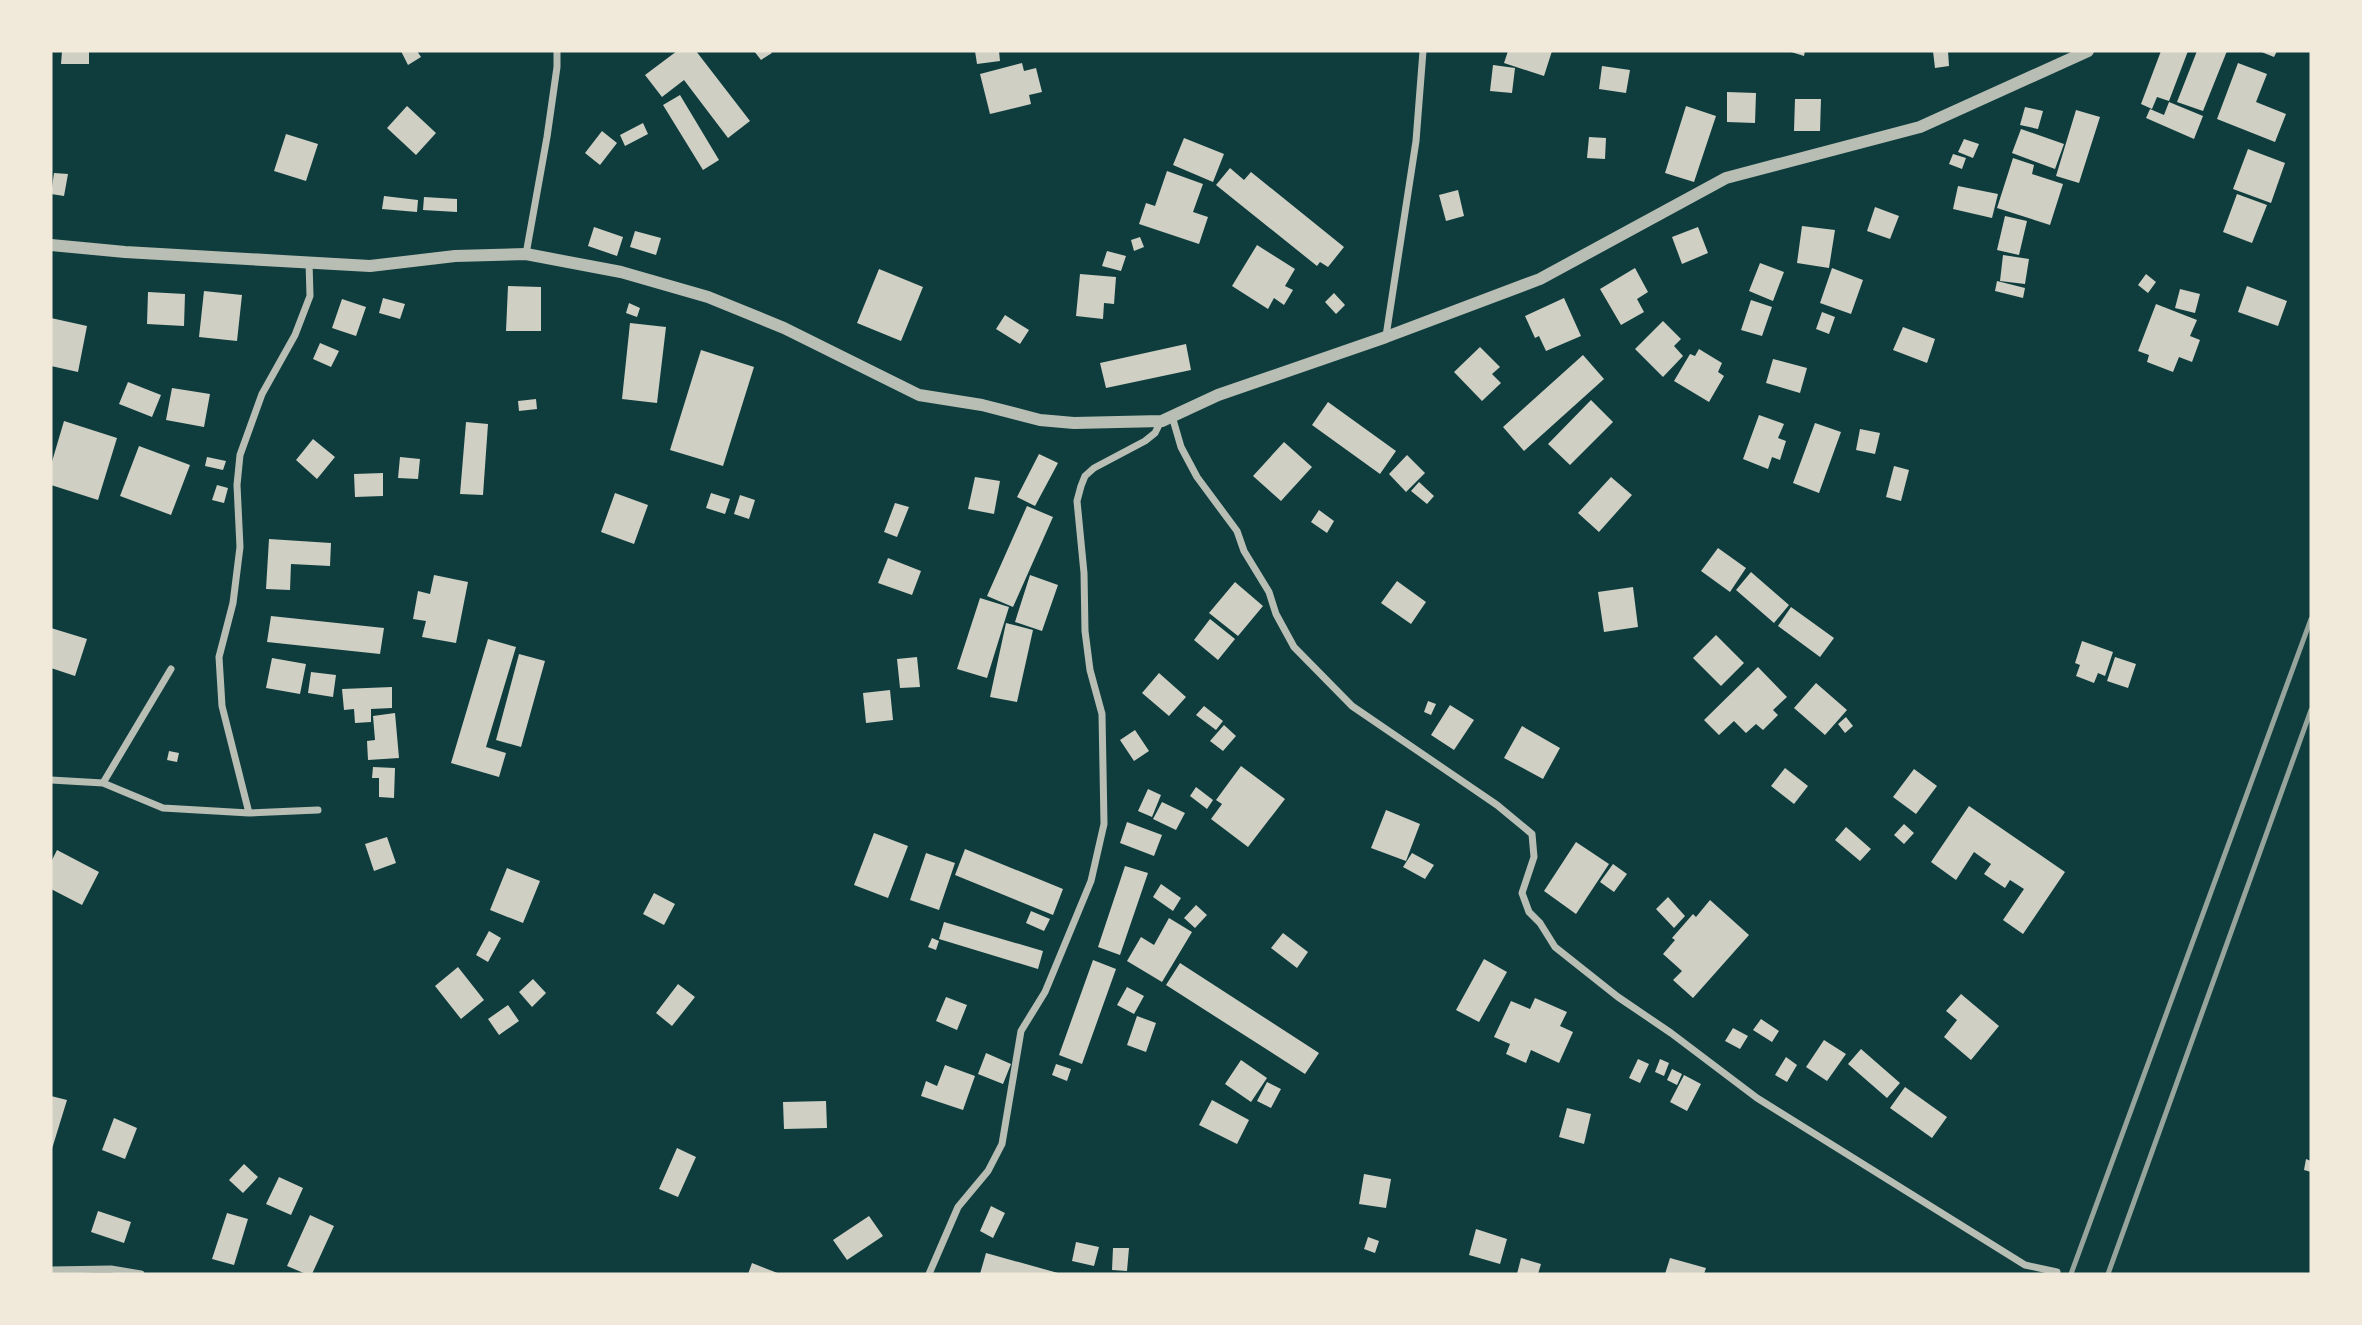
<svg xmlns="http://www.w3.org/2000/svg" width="2362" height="1325" font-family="Cabin,sans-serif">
	<rect width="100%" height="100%" fill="#0f3d3e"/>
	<path fill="#cfcfc3" d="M62,51h27v13h-28z
		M401,51h16l4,6 -13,8z
		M677,51h19l54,70 -22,17 -44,-58 -22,17 -17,-22z
		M754,51h16l2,2 -11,7z
		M975,51h24l1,10 -23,3z
		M1508,51h44l-8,25 -40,-13z
		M1788,51h17l-1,5z
		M1933,51h15l1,15 -14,2z
		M2161,51h27l-19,50 -12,-4 -5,12 -11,-5z
		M2197,51h30l-24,60 -26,-9z
		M2259,51h18l-3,6z
		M1022,63l2,8 12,-3 6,24 -13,3 2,9 -41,10 -10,-40z
		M2238,63l29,11 -11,28 30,12 -11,28 -58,-23z
		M1493,65l22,3 -3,25 -22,-2z
		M1602,66l28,4 -4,23 -27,-4z
		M1727,92l29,1 -1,30 -28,-1z
		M680,95l39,65 -16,10 -40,-65z
		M1795,99h26l-1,32h-26z
		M2169,102l34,14 -9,23 -48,-21 4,-9 14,6z
		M407,106l29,27 -20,22 -29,-27z
		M1686,106l30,10 -22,66 -29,-9z
		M2025,107l18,4 -5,18 -18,-4z
		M2076,110l24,7 -21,66 -23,-7z
		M643,123l5,11 -23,12 -5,-11z
		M2021,129l43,15 -9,25 -43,-16z
		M602,131l15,12 -17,22 -15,-12z
		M286,134l32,10 -12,37 -32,-10z
		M1589,137l17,1 -1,21 -18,-1z
		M1184,138l40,16 -11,28 -40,-17z
		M1964,139l15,5 -6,14 -15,-6z
		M2248,149l37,14 -14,40 -38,-14z
		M1953,154l13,4 -4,11 -13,-5z
		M2013,158l21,7 -2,9 31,10 -13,41 -53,-17z
		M1230,168l14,12 7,-8 93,75 -16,20 -8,-5 -3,4 -101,-81z
		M1167,171l36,13 -10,28 15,5 -9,27 -60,-20 7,-21 9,3z
		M54,173l14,1 -4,22 -13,-2z
		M1958,186l40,8 -6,24 -39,-9z
		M1458,190l6,26 -18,5 -7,-26z
		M2237,194l30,11 -15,38 -29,-11z
		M384,196l34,4 -1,12 -35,-3z
		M424,197l33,2v13l-34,-2z
		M1875,207l24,9 -9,23 -23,-8z
		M2005,216l22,5 -8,34 -22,-5z
		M1802,226l33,4 -6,38 -32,-5z
		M594,227l29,10 -6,19 -29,-10z
		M1698,227l10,26 -26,11 -10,-27z
		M635,231l26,7 -5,17 -26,-8z
		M1140,237l4,10 -10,4 -3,-11z
		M1257,245l38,24 -10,17 8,4 -9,15 -10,-7 -6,11 -36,-23z
		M1107,251l19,5 -5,15 -19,-5z
		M2003,255l26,4 -4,25 -25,-3z
		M1760,263l24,9 -11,29 -24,-10z
		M1635,268l13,24 -11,7 7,13 -23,13 -21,-36z
		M1832,268l31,12 -12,34 -31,-11z
		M879,269l44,18 -22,54 -44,-18z
		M1080,274l36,3 -2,27 -10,-1 -1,16 -27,-3z
		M2146,274l10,8 -8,11 -10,-8z
		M1997,281l28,7 -2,10 -28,-7z
		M508,286l33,1v44h-35z
		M2247,286l40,15 -9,25 -40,-14z
		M2180,289l20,5 -5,19 -20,-5z
		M204,291l38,4 -5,46 -38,-4z
		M148,292l37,2 -1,32 -37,-2z
		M1334,293l11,12 -9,9 -11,-12z
		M383,298l22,6 -5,15 -21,-6z
		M1564,298l17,38 -35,15 -7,-15 -4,2 -10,-22z
		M342,299l24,8 -10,29 -24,-8z
		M1751,300l21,7 -10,29 -21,-6z
		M629,303l11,5 -3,9 -11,-4z
		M2156,304l41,16 -7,16 10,4 -8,22 -13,-5 -6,15 -26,-10 2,-7 -11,-4z
		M1822,312l13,5 -6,17 -13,-5z
		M1005,315l24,15 -9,14 -24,-15z
		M51,318l36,8 -9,46 -27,-6z
		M1663,321l18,18 -7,7 9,10 -20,21 -28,-28z
		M630,323l36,4 -9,76 -35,-4z
		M1903,327l32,12 -8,24 -34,-13z
		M320,343l19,8 -8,16 -18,-8z
		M1186,344l5,26 -85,18 -6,-25z
		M1480,347l20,20 -8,7 9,9 -19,18 -28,-29z
		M1699,349l23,14 -4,9 6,4 -15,26 -35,-21 16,-27 5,2z
		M701,350l53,17 -31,99 -53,-16z
		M1583,355l21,24 -80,72 -21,-24z
		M1773,359l34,9 -7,25 -34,-10z
		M128,382l33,13 -9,22 -33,-13z
		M172,388l38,6 -6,33 -38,-7z
		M536,399l1,10 -18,2 -1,-10z
		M1591,400l22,22 -43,43 -22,-21z
		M1328,402l68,49 -16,23 -68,-49z
		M1759,415l25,9 -6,14 8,3 -6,19 -8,-3 -4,12 -25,-10z
		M64,421l53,17 -19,62 -47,-15v-20z
		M466,422l22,2 -5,71 -23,-1z
		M1815,423l26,9 -22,61 -26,-10z
		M1860,429l20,4 -5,21 -19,-4z
		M313,439l22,18 -18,22 -21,-19z
		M1284,442l28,25 -31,34 -28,-25z
		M139,446l51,19 -19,50 -51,-19z
		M1039,454l19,9 -23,43 -18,-9z
		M1407,455l18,18 -19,19 -17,-18z
		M207,457l19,4 -3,9 -18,-4z
		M400,457l20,2 -2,20 -20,-1z
		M1894,466l15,4 -8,31 -15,-4z
		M383,473v23l-28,1 -1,-23z
		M975,477l25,4 -6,33 -26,-5z
		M1611,477l21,18 -33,37 -21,-19z
		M1419,482l15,14 -7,8 -16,-13z
		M217,485l11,3 -4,15 -12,-3z
		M615,493l33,12 -14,39 -33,-12z
		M711,493l19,6 -5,15 -19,-6z
		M740,495l15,5 -6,19 -15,-5z
		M895,503l14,4 -12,30 -13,-5z
		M1027,506l26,11 -40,90 -26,-11z
		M1319,510l15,11 -7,12 -16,-11z
		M269,539l62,4 -1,23 -39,-2 -1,26 -24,-1z
		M1718,548l28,20 -16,24 -29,-21z
		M888,558l33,13 -9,24 -34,-12z
		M1751,572l38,33 -15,18 -38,-33z
		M434,575l34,7 -12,61 -34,-6 4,-16 -13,-2 5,-28 12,3z
		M1030,575l28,10 -16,46 -27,-9z
		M1397,581l29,21 -15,22 -30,-21z
		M1235,582l28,24 -25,30 -29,-23z
		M1633,587l5,40 -34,5 -6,-40z
		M980,598l29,9 -22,71 -30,-9z
		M1791,607l43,31 -14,19 -42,-31z
		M271,616l113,12 -4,26 -113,-12z
		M1210,619l25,20 -17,21 -24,-20z
		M1006,623l27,7 -16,72 -27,-5z
		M51,628l36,11 -12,37 -24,-8z
		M1716,635l28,28 -23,23 -28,-28z
		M488,639l28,8 -30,100 20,6 -7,24 -48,-14z
		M2082,641l31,11 -8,24 -7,-3 -4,10 -18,-7 4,-11 -5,-2z
		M519,654l26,7 -24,86 -25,-7z
		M917,657l3,30 -20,1 -3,-29z
		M2115,657l21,7 -8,24 -21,-7z
		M272,658l34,6 -6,30 -34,-6z
		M1758,667l29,30 -14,13 5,5 -15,15 -7,-6 -10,9 -12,-12 -15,14 -15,-15z
		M311,672l25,3 -3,22 -25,-4z
		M1159,673l27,24 -17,19 -27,-23z
		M1816,683l31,27 -22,25 -31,-27z
		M392,687v21l-21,1v13l-16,1 -1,-14 -10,1 -2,-21z
		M890,690l3,30 -27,3 -3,-30z
		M1428,701l8,3 -5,11 -7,-3z
		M1450,705l24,15 -20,30 -23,-15z
		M1204,706l19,15 -7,9 -20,-15z
		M395,713l4,45 -31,2 -1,-19 8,-1 -2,-24z
		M1846,717l7,9 -8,7 -7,-9z
		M1224,725l12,11 -13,15 -13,-10z
		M1522,726l38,22 -17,31 -39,-21z
		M1135,730l14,21 -15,10 -14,-21z
		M169,751l10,2 -2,9 -10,-2z
		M1241,766l44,33 -37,48 -37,-28 11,-15 -6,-4z
		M373,767l22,1 -1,30 -15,-1v-19h-7z
		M1785,768l23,18 -14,18 -23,-18z
		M1914,769l23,17 -21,28 -23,-17z
		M1196,787l17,13 -6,9 -17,-13z
		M1148,789l13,6 -9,22 -14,-6z
		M1162,802l23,11 -9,17 -23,-11z
		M1969,806l96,66 -42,62 -20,-14 21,-31 -14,-9 -5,8 -21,-14 7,-10 -17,-12 -18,28 -25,-18z
		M1386,810l34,14 -14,37 -35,-13z
		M1127,822l35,13 -8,21 -34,-13z
		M1904,824l10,9 -10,11 -10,-9z
		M1846,827l25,22 -11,12 -25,-21z
		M874,833l34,13 -20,52 -34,-13z
		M387,837l9,26 -22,8 -9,-27z
		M1576,842l33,22 -33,50 -32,-23z
		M965,849l98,40 -10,26 -98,-40z
		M57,850l42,22 -17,33 -31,-16v-27z
		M926,853l29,10 -16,47 -29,-10z
		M1412,853l22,12 -9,14 -22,-12z
		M1613,864l14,10 -13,18 -14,-10z
		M1125,866l23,7 -28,82 -22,-8z
		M507,868l33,13 -17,42 -33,-13z
		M1161,884l20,14 -8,13 -20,-14z
		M654,893l21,11 -11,21 -21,-11z
		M1668,897l17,19 -11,12 -18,-19z
		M1710,900l39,35 -56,63 -20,-18 9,-9 -19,-17 12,-14 -3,-2 21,-24 3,3z
		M1196,905l11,10 -12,13 -11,-10z
		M1031,911l19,8 -6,12 -18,-8z
		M1169,918l23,14 -30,50 -35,-21 14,-24 13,8z
		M944,922l99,29 -5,18 -99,-30z
		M489,931l12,7 -13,24 -12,-7z
		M1283,933l25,19 -11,16 -26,-20z
		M932,938l7,3 -3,9 -8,-3z
		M1484,959l23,13 -28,50 -23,-12z
		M1093,960l23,9 -34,95 -23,-9z
		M1180,963l139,90 -14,21 -139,-89z
		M458,967l26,33 -23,19 -26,-33z
		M533,979l13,14 -14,14 -13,-15z
		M678,984l17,13 -23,29 -16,-13z
		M1127,987l17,9 -10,18 -17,-9z
		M1961,994l38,32 -28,34 -27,-23 13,-17 -11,-9z
		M946,997l21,8 -10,25 -21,-9z
		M1535,998l32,14 -7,14 13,6 -14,31 -28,-13 -5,13 -20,-9 4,-10 -16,-7 17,-36 19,8z
		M508,1005l11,16 -20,14 -11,-16z
		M1137,1016l19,7 -10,29 -19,-7z
		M1761,1019l18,12 -7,11 -19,-12z
		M1733,1028l15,8 -8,13 -15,-8z
		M1824,1040l22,14 -19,27 -21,-14z
		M1861,1049l39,34 -13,15 -39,-34z
		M986,1053l25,11 -8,20 -25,-10z
		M1786,1057l11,8 -10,17 -12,-7z
		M1638,1059l11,5 -9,19 -11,-5z
		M1660,1059l9,4 -5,13 -9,-4z
		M1241,1060l26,18 -16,24 -26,-18z
		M1056,1064l15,5 -4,12 -15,-6z
		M945,1065l30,11 -12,34 -42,-14 5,-15 11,5z
		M1672,1069l10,5 -5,11 -10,-5z
		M1684,1075l17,9 -14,27 -17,-9z
		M1267,1082l14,7 -10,19 -14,-7z
		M1905,1087l42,30 -15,21 -42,-30z
		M51,1096l16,4 -16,52z
		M1212,1100l37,20 -12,24 -38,-19z
		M826,1101l1,27 -43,1 -1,-27z
		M1567,1108l24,6 -7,30 -25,-7z
		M114,1118l23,10 -12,31 -23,-9z
		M677,1148l19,9 -18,40 -19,-8z
		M2306,1159l5,2v11l-7,-2z
		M244,1164l14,13 -15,16 -14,-13z
		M1364,1174l27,5 -5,29 -27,-4z
		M279,1177l24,11 -12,27 -25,-11z
		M991,1206l14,7 -12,25 -13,-7z
		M98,1211l33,11 -7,21 -33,-11z
		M227,1213l21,6 -14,46 -22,-6z
		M310,1215l24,11 -22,48h-6l-19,-8z
		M869,1216l14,20 -36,24 -14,-20z
		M1476,1229l31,10 -7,25 -31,-9z
		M1368,1237l11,4 -4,12 -11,-4z
		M1076,1242l23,5 -5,19 -22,-5z
		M1113,1248h16l-2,23 -15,-1z
		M986,1253l72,20v1h-78z
		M1521,1258l20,6 -3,10h-21z
		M1670,1258l36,10 -2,6h-39z
		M752,1263l28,11h-32z"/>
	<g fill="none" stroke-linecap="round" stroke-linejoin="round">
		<path stroke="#b8beb3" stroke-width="7" d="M526,254l21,-117 10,-70v-16
			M1386,336l30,-195 7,-90
			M1172,416l9,31 16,30 40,54 7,20 25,41 7,22 18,33 58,59 145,99 35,29 2,23 -12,36 7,19 11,11 15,24 63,50 53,36 86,65 268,167 32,7
			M51,780l52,3 60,25 86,5 69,-3
			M103,783l68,-114
			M249,813l-27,-107 -3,-49 14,-54 7,-56 -3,-62 3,-30 22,-61 33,-59 15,-39 -1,-34
			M51,1270l60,-1 30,5
			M929,1274l29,-67 30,-36 14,-27 19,-113 24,-39 46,-111 13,-57 -2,-110 -12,-44 -5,-39 -1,-58 -7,-72 4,-15 4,-10 9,-8 51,-27 10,-8 6,-12"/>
		<path stroke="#b8beb3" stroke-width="12" d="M51,245l74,7 245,14 85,-10 71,-2 95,18 87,25 76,31 135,67 63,10 58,15 34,3 88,-2 56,-26 168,-58 154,-58 186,-101 194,-51 168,-76"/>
		<path stroke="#97a49c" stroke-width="5" d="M2071,1274l240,-655
			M2108,1274l203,-564"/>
	</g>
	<rect width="2362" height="1325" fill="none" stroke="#f1e9da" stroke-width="105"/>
</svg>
